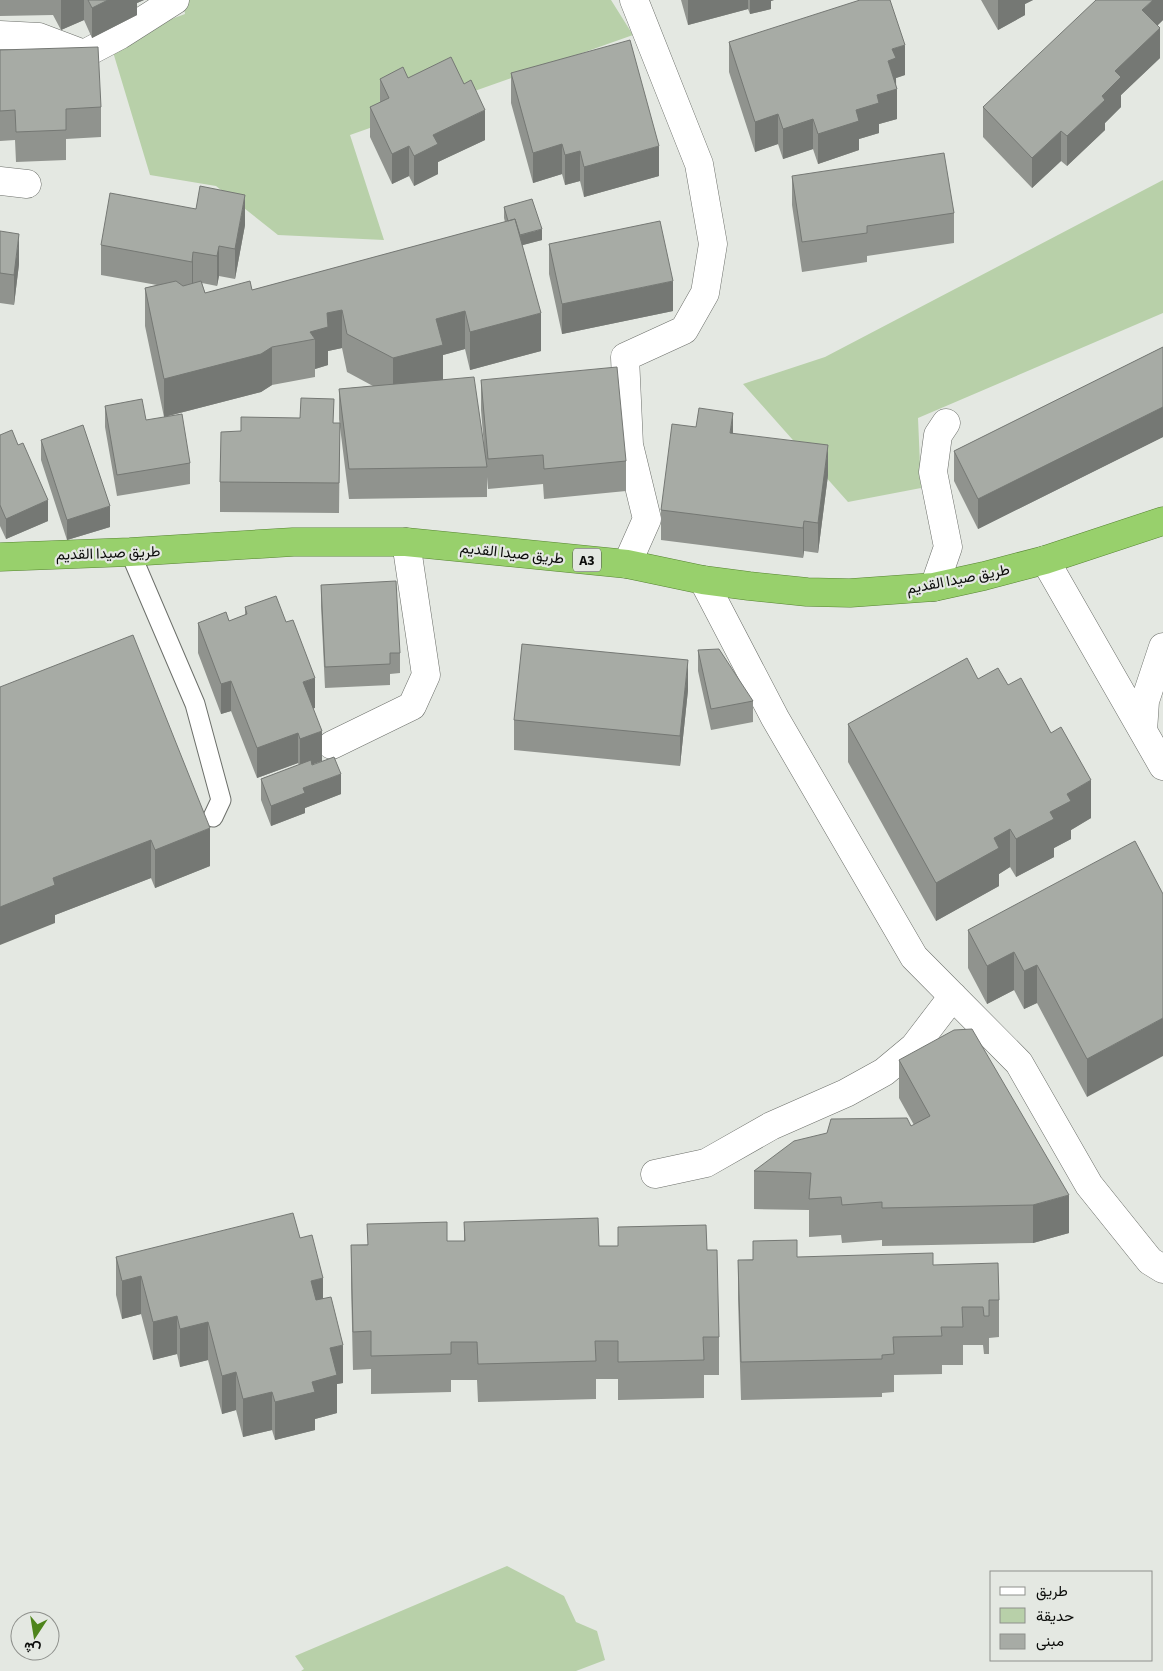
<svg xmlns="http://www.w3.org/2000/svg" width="1163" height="1671" font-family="'Source Sans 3',Vazirmatn,sans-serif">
	<rect width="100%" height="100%" fill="#e4e8e2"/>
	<path fill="#b8d0a9" d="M183,0h428l22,35 -283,100 34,105 -106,-5 -62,-49 -66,-11 -40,-133 75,-28z
		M1163,180v133l-245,105 3,70 -73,14 -105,-118 82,-27z
		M507,1566l57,30 12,26 21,9 8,29 -29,11h-275l3,-2 -9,-13z"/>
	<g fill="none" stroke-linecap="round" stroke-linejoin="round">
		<g stroke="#6c6f6a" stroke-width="21">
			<path id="service" d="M130,552l65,152 26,96 -8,17"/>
		</g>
		<g stroke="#6c6f6a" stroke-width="29">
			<path id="minor" d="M0,35l39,2 45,17 36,-19 55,-35
				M0,181l27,3
				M1045,560l118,206
				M627,564l20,-45 -18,-74 -4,-88 59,-27 21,-37 8,-49 -14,-80 -65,-164
				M703,580l72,138 139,239 105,106 70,122 61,76 13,8
				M934,587l14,-40 -15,-75 5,-37 8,-12
				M1143,731l2,-30 18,-54
				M332,745l80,-39 14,-31 -20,-133
				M655,1174l51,-11 65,-37 75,-33 38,-21 30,-25 39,-51"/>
		</g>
		<g stroke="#578433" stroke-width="29">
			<path id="trunk" d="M0,557l130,-5 163,-10h113l221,22 76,16 46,6 58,6 43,1 84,-6 50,-11 61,-16 118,-39"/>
		</g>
		<use href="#service" stroke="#fff" stroke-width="19"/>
		<use href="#minor" stroke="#fff" stroke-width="28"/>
		<use href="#trunk" stroke="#98d06c" stroke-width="28"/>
	</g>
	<path fill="#90938e" d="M0,0h144l-7,3v12l-45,23 -8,-18 -23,10 -8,-15 -53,1z
		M681,0h93l-3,1v8l-21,5 -2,-5 -60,16z
		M981,0h52l-8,4v11l-27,15z
		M1163,0v20l-6,6 3,32 -39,37v12l-16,16v7l-38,36 -6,-5 -29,27 -49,-51v-30z
		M729,42l176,33 -9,3 1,41 -18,5v9l-20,6v11l-41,14 -5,-15 -30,10 -5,-15 -23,8 -26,-80z
		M0,50l101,57v30l-35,2v21l-50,2 -1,-22 -15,1z
		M511,73l148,103 -75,21 -4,-16 -15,4 -3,-11 -29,9 -22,-80z
		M408,78l77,62 -47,22v12l-24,12 -5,-10 -17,8 -22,-47v-30l10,-4v-24z
		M792,176l162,37v30l-87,13v6l-65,10 -10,-67z
		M504,207l38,33 -20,5 19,106 -71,19 -5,-21 -22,6v25l41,66 -3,-36v-30l145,81v30l-82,8 -1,-15 -55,5 -1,-12v20l-138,2 -10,-80v-30l34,-3 -26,-14 -5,-24 -14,3v14l-13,4v8l-43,8 -11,7 -97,25 -19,-91v-38l12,-3 -56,-10v-30l144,-20 -10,54 -16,-3 -2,10 -15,-3 3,10 47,-3 253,-68 -1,-4z
		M0,231l19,33 -5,41 -14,-2z
		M549,244l124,67 -111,23 -13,-60z
		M1163,347v90l-185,92 -24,-48v-30z
		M105,406l41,14 44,43v21l-73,12 -12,-69z
		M334,423h6l-1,90 -119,-1v-30l21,-51z
		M733,433l95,42 -10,78 -14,-2 -1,7 -142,-18v-30z
		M0,435l48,86 -42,18 -6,-13z
		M41,440l69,87 -43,13 -26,-80z
		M321,585l79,68v20l-10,1v11l-65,3 -4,-82z
		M245,607l70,101h-2l9,53 -10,3 29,30 -36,14v5l-34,13 -10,-26v-21l38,-14 -1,-2 -41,15 -26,-67 -10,3 -23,-61v-30l31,-2 16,-6z
		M698,650l55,51v21l-42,8 -13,-59z
		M978,679l30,6 83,133 -20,12v9l-17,9v9l-38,20 -6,-10 -11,7v12l-63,35 -88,-159v-38z
		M0,687l210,179 -55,22 -4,-10 -96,37v8z
		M688,690l-8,76 -166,-16v-30z
		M1163,894l-76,203 -50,-94 -13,6 -10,-19 -27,14 -19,-36v-38z
		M899,1060l170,173 -36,10 -151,3v-6l-40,3 -1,-8 -32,2v-27l-55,-1v-38l160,-46 -15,-27z
		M464,1222l135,24h19v-19l89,23 12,87v38h-15v23l-86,2v-21h-22v20l-118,3 -1,-22h-26v12l-80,2v-25l-18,1 -2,-87v-38l113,-4z
		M300,1238l23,61 20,84 -6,1v29l-22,6v11l-40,10 -3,-10 -29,7 -7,-27 -14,4 -14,-54 -28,7 -3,-13 -24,6 -12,-46 -19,5 -6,-24v-38z
		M797,1257l136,8 66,35v37l-10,1v16h-5l-1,-9h-20v20h-21v9l-48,1v17l-12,1v4l-141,3 -3,-102v-38z"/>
	<path fill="#757874" d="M61,0h23v20l-23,10z
		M108,0h36l-7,3v12l-45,23v-30z
		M688,0h60v9l-60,16z
		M750,0h24l-3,1v8l-21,5z
		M998,0h35l-8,4v11l-27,15z
		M1153,0h10v20l-21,20v-30z
		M1160,28v30l-39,37v12l-16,16v7l-38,36v-30l35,-40 13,-25z
		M905,45v30l-9,3v10l-8,-27 4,-12z
		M897,89v30l-18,5v9l-20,6v11l-41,14v-30l59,-39z
		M485,110v30l-47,22v12l-24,12v-30l19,-21z
		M778,114v30l-23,8v-30z
		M813,119v30l-30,10v-30z
		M1061,131v30l-29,27v-30z
		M562,144v30l-29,9v-30z
		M409,146v30l-17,8v-30z
		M659,146v30l-75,21v-30z
		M580,151v30l-15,4v-30z
		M245,195v30l-10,54v-30z
		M542,229v11l-30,8v-10z
		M19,234v30l-5,41v-30z
		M219,246v30l-2,10v-30z
		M193,252v30l-1,10v-30z
		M673,281v30l-111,23v-30z
		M342,310v38l-14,3v14l-13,4v-30l-5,-7 17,-19z
		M465,311v38l-22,6v28l-50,13v-38l43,-39z
		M541,313v38l-71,19v-38z
		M272,347v38l-11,7 -97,25v-38z
		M1163,407v30l-185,92v-30z
		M733,413v29l-3,-9z
		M828,445v30l-10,78v-30z
		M48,500v21l-42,18v-20z
		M110,506v21l-43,13v-20z
		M804,521v30l-1,7v-30z
		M688,660v30l-8,76v-30z
		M315,678v30l-12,4v-30z
		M231,681v30l-10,3v-30z
		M322,731v30l-22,8v-30z
		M298,733v30l-41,15v-30z
		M341,774v20l-36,14v5l-34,13v-20l32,-18z
		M1091,780v38l-20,12v9l-17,9v9l-38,20v-38l34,-27 17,-18z
		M210,828v38l-55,22v-38z
		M1010,829v38l-11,7v12l-63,35v-38l58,-45z
		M151,840v38l-96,37v8l-55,22v-38l53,-29z
		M1014,952v38l-27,14v-38z
		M1037,965v38l-13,6v-38z
		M1163,1018v38l-76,41v-38z
		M1069,1195v38l-36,10v-38z
		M141,1276v38l-19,5v-38z
		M323,1278v38l-12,3v-38z
		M177,1316v38l-24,6v-38z
		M208,1322v38l-28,7v-38z
		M343,1345v38l-6,1v29l-22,6v11l-40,10v-38l37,-20 18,-34z
		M236,1372v38l-14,4v-38z
		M272,1392v38l-29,7v-38z"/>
	<path fill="#a7aba5" stroke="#757874" d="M88,0h20l-16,8z
		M860,0h30l15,45 -13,4 4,9 -8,3 9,28 -20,6 2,8 -23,7 3,11 -41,13 -5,-15 -30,10 -5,-15 -23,8 -26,-80z
		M1096,0h57l-11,10 18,18 -45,43 6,6 -19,19 3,4 -38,36 -6,-5 -29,27 -49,-51z
		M630,40l29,106 -75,21 -4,-16 -15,4 -3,-11 -29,9 -22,-80z
		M98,47l3,60 -35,2v21l-50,2 -1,-22 -15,1v-61z
		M451,57l13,27 7,-4 14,30 -52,25 5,9 -24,12 -5,-10 -17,8 -22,-47 19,-9 -9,-19 23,-12 5,11z
		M944,153l10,60 -87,13v7l-65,9 -10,-66z
		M200,186l45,9 -10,54 -16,-3 -2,10 -24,-4 -1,10 -91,-17 9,-52 86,16z
		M532,199l10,30 -22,6 -5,-16 -7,2 -4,-14z
		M515,219l26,94 -71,19 -5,-21 -29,8 7,26 -50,13 -46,-24 -5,-24 -15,3 1,14 -18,5 5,7 -43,8 -11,7 -97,25 -19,-91 31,-7 7,5 18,-5 4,12 45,-12 2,9z
		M660,221l13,60 -111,23 -13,-60z
		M0,231l19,3 -5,41 -14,-2z
		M1163,347v60l-185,92 -24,-48z
		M617,367l9,94 -82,8 -1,-14 -55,4 -7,-79z
		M474,377l13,90 -138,2 -10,-80z
		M301,398l33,1 -1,24h7l-1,60 -119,-1 1,-50 20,-1v-14l59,1z
		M142,399l4,21 36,-6 8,49 -73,12 -12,-69z
		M699,408l34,5 -3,20 98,12 -10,78 -14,-2 -1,7 -142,-18 11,-86 24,3z
		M83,425l27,81 -43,14 -26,-80z
		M12,430l6,15 5,-2 25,57 -42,19 -6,-14v-70z
		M396,581l4,72h-10v11l-65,3 -4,-82z
		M276,596l10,26 7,-2 22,58 -12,4 19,49 -22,8 -2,-6 -41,15 -26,-67 -10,3 -23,-61 28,-11 3,9 18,-7 -2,-7z
		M133,635l77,193 -55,22 -4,-10 -98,38 2,7 -55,22v-220z
		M522,644l166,16 -8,76 -166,-16z
		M719,649l34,52 -42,8 -13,-59z
		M967,658l11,21 20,-11 10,17 13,-7 30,55 10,-6 30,53 -24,14 4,7 -21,11 4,7 -38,20 -6,-10 -16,9 5,10 -63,35 -88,-159z
		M334,757l7,17 -38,14 2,5 -34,13 -10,-27 50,-19 1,5z
		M1135,841l28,53v124l-76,41 -50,-94 -13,6 -10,-19 -27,14 -19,-36z
		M972,1029l97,166 -36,10 -151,3v-6l-40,3 -1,-8 -32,2 2,-26 -57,-2 40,-30 33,-8 4,-14 76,-1 4,8 19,-10 -31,-56 55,-30z
		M293,1213l7,25 12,-3 11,43 -12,3 5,19 15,-3 12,48 -13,3 7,27 -25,7 3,10 -40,10 -3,-10 -29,7 -7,-27 -14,4 -14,-54 -28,7 -3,-13 -24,6 -12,-46 -19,5 -6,-24z
		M598,1218l1,28h19v-19l88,-2 1,25h10l2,87h-16l1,23 -86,2v-21h-23l1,20 -118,3 -1,-22h-26v12l-80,2v-25l-18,1 -2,-87h17l-1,-21 80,-2v19h18l-1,-19z
		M797,1240v17l136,-4v12l65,-2 1,37h-10v16h-5l-1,-9h-21l1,20h-22l1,9 -49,1 1,17 -12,1v4l-141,3 -3,-102h15v-19z"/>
	<g text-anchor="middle" stroke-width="4.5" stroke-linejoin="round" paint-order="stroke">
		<rect fill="#e4e8e2" stroke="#4d4f4c" stroke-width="1" x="573" y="548.5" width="28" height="23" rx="4"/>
		<g font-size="14" font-weight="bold" fill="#0c0d0b">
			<text x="587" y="565">A3</text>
		</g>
		<g font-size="15" fill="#0c0d0b" stroke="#e4e8e2">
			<text transform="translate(108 553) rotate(-2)" y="5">طريق صيدا القديم</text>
			<text transform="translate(512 553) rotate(6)" y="5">طريق صيدا القديم</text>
			<text transform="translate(958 579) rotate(-11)" y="5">طريق صيدا القديم</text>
		</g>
	</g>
	<rect x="990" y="1571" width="162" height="90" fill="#e4e8e2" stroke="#8e908c"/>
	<rect x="1000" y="1587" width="25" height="8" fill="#ffffff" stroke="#8e908c"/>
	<text x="1036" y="1596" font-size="15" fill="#0c0d0b">طريق</text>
	<rect x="1000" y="1608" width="25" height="15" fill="#b8d0a9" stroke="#8e908c"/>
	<text x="1036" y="1621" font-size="15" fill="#0c0d0b">حديقة</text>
	<rect x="1000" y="1634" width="25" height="15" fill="#a7aba5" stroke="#8e908c"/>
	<text x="1036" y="1646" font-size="15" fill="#0c0d0b">مبنى</text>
	<g transform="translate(35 1636) rotate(192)"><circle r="24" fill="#e4e8e2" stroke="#8e908c"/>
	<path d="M0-4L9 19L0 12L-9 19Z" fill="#4e841c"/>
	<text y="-8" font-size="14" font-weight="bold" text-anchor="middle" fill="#0c0d0b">ش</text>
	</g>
</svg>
